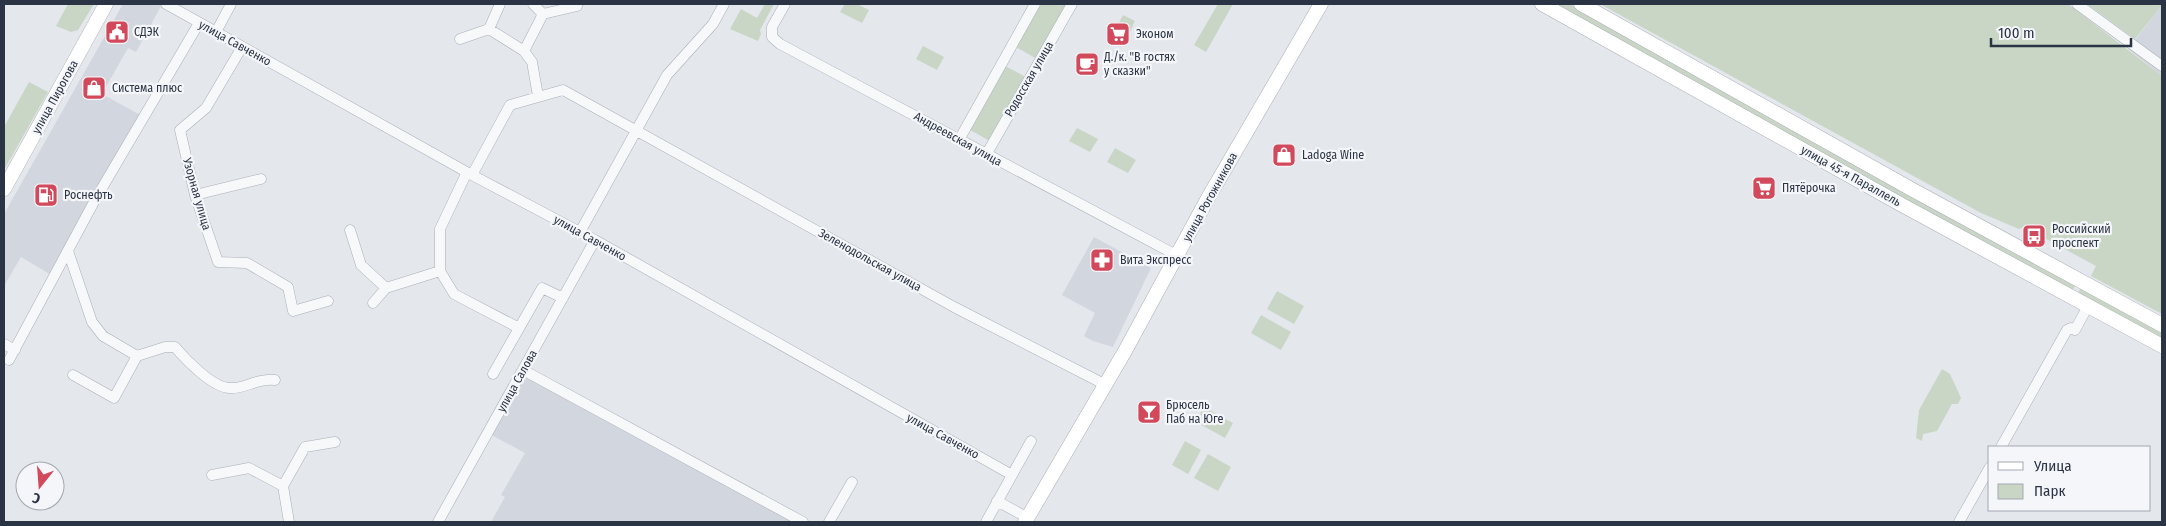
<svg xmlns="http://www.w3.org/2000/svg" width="2166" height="526" font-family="'Fira Sans Condensed',sans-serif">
	<rect width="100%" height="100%" fill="#e4e7ec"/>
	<path fill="#d2d6de" d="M123,4h33l5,2 -25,46 -8,-4 -26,46 40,22 -89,160 -32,-19 -17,29v-72z
		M2162,5v71l-34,-27z
		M1094,237l57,31 -38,79 -20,-6 -9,-5 11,-23 -33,-18z
		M527,377l44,25 227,120h-307l14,-25 -4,-2 24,-42 -37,-20 35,-55z"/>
	<path fill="#c9d6c5" d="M68,4h26l-16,26 -7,2 -15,-6z
		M765,4h9l-14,26 1,4 -3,7 -28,-12 11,-20 16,9z
		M845,4h12l12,6 -7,13 -22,-11z
		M1040,4h28l-31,55 -21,-12z
		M1218,4h15l-27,48 -12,-7z
		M1554,4h16l506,280 -4,7z
		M1600,4h468l94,72v238l-71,-38 5,-10 -72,-39 -5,2 -38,-16z
		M2087,4h75v1l-27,34z
		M1123,15l12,6 -12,25 -13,-6z
		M923,46l21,11 -7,13 -21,-11z
		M1005,66l21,11 -36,64 -20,-11z
		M29,82l19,10 -44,78v-43z
		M1077,128l21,11 -8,13 -21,-11z
		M1115,148l21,12 -8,13 -21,-11z
		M2081,287l81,45v10l-85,-47z
		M1277,291l27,15 -10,18 -27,-15z
		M1261,315l30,17 -10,18 -30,-17z
		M1942,369l8,5 11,24 -3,6h-6l-15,27 -14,3 -1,7 -6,-3 3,-28z
		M1204,407l29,16 -8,15 -29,-16z
		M1185,441l16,9 -13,24 -16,-9z
		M1208,454l23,13 -13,24 -24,-13z"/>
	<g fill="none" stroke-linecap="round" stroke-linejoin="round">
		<g stroke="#a9aeb7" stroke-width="11">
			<path id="street" d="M166,4l306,171 123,65 417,235
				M533,4l10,10
				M785,4l-13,23v10l8,7 398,212
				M2077,4l85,62
				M489,29l11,-25
				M216,32l15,-28
				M460,39l29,-10 35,22 8,11 6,34
				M242,47l-36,61 -26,22 15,65 23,67 29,1 41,24 5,24 35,-10
				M524,51l19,-37 34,-8
				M959,140l76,-136
				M986,155l86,-151
				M467,172l-27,57v42l14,23 65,34
				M472,175l38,-70 53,-15 391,217 152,78
				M195,195l66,-16
				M350,230l11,35 25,23
				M580,232l87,-157 46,-51 11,-20
				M68,251l24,71 11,14 34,20 28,-9h10c11,13 38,41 55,41 15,1 27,-10 45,-8
				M373,303l13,-15 54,-17
				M4,344l11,6
				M9,360l86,-160 104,-177
				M523,370l280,152
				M493,374l49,-86 21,10
				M73,375l41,23 23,-42
				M2001,447l66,-117 4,-2 4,2 13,-24
				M212,475l37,-7 34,18
				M283,486l22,-39 30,-5
				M283,486l6,36
				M997,501l31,17
				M438,522l157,-282
				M829,522l23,-40
				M986,522l45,-81
				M1959,522l31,-55"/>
		</g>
		<g stroke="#a9aeb7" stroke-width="15">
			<path id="secondary" d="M1542,4l360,201 260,141
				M1581,4l332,186 249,135
				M4,189l102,-185
				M1025,522l100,-171 83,-153 113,-194"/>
		</g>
		<use href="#street" stroke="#f7f8fa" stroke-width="10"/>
		<use href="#secondary" stroke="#fff" stroke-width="14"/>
	</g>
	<defs>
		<g id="civic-square" transform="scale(1.25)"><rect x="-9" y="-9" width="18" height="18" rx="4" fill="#d1495b" stroke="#f4f6f9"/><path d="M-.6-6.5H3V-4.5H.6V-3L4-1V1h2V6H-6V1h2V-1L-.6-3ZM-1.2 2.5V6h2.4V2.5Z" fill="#fff"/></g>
		<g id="supermarket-square" transform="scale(1.25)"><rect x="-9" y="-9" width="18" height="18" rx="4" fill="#d1495b" stroke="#f4f6f9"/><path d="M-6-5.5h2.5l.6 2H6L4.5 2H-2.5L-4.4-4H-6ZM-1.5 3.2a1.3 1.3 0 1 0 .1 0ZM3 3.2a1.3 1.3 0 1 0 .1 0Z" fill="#fff"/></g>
		<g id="cafe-square" transform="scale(1.25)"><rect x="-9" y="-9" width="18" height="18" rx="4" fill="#d1495b" stroke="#f4f6f9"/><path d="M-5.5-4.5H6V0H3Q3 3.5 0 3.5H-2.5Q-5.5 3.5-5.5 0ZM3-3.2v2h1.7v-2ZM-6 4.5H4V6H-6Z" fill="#fff"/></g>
		<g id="shop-square" transform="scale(1.25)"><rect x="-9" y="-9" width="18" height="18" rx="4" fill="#d1495b" stroke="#f4f6f9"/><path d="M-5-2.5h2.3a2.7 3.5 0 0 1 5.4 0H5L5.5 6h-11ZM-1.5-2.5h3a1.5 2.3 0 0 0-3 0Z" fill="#fff"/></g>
		<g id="fuel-square" transform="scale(1.25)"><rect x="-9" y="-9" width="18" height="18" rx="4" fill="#d1495b" stroke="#f4f6f9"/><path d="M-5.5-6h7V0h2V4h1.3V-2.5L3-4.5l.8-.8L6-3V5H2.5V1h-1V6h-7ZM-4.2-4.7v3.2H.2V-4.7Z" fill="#fff"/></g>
		<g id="bus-square" transform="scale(1.25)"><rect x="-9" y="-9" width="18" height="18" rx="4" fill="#d1495b" stroke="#f4f6f9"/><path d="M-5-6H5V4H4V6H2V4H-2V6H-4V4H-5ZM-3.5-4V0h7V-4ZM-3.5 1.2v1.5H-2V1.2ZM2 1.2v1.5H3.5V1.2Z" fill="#fff"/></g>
		<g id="pharmacy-square" transform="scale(1.25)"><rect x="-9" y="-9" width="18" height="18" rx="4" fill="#d1495b" stroke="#f4f6f9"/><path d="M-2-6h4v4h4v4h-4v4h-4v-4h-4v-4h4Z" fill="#fff"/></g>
		<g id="bar-square" transform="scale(1.25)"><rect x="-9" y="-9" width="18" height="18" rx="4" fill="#d1495b" stroke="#f4f6f9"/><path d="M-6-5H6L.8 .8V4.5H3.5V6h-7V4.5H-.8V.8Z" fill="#fff"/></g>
	</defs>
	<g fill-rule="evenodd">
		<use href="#civic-square" x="117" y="32"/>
		<use href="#supermarket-square" x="1118" y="34"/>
		<use href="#cafe-square" x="1087" y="64"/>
		<use href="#shop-square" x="94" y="88"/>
		<use href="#shop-square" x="1284" y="155"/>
		<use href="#supermarket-square" x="1764" y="188"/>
		<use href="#fuel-square" x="46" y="195"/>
		<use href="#bus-square" x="2034" y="236"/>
		<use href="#pharmacy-square" x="1102" y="260"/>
		<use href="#bar-square" x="1149" y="412"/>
	</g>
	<g text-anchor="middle" stroke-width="4.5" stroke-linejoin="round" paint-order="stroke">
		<g font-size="12" fill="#2b3445" stroke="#f4f6f9" text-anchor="start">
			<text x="134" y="36">СДЭК</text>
			<text x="1136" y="38">Эконом</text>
			<text x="1104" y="61">Д./к. "В гостях<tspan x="1104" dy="14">у сказки"</tspan></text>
			<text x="112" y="92">Система плюс</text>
			<text x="1302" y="159">Ladoga Wine</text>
			<text x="1782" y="192">Пятёрочка</text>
			<text x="64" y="199">Роснефть</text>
			<text x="2052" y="233">Российский<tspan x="2052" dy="14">проспект</tspan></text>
			<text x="1120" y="264">Вита Экспресс</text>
			<text x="1166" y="409">Брюсель<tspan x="1166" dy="14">Паб на Юге</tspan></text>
		</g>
		<g font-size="12" fill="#2b3445" stroke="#f4f6f9">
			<text transform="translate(235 43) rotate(29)" y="4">улица Савченко</text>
			<text transform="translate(1029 79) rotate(-60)" y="4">Родосская улица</text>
			<text transform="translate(55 97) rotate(-61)" y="4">улица Пирогова</text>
			<text transform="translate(958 139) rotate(29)" y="4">Андреевская улица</text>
			<text transform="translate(1851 176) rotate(29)" y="4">улица 45-я Параллель</text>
			<text transform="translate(197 194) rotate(74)" y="4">Узорная улица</text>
			<text transform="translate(1210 197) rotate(-61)" y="4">улица Рогожникова</text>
			<text transform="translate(590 238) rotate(29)" y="4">улица Савченко</text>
			<text transform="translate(870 260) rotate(29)" y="4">Зеленодольская улица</text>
			<text transform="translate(517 381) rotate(-61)" y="4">улица Салова</text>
			<text transform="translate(943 436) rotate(29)" y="4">улица Савченко</text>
		</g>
	</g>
	<rect width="2166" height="526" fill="none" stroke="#2b3445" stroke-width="10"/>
	<rect x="1988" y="446" width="162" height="65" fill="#f4f6f9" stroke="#a4a8b1"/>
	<rect x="1998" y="462" width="25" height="8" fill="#ffffff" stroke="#a4a8b1"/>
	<text x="2034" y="471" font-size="15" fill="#2b3445">Улица</text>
	<rect x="1998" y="484" width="25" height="15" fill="#c9d6c5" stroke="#a4a8b1"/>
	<text x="2034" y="496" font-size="15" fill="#2b3445">Парк</text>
	<g transform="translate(40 486) rotate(197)"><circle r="24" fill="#f4f6f9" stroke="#a4a8b1"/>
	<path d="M0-4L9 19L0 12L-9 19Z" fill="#d1495b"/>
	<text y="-8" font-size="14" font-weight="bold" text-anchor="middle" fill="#2b3445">С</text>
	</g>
	<path d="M1991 38v8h140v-8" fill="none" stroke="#2b3445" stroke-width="2.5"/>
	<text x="1998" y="38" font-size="15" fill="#2b3445" stroke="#f4f6f9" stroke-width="4" paint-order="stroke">100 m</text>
</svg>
